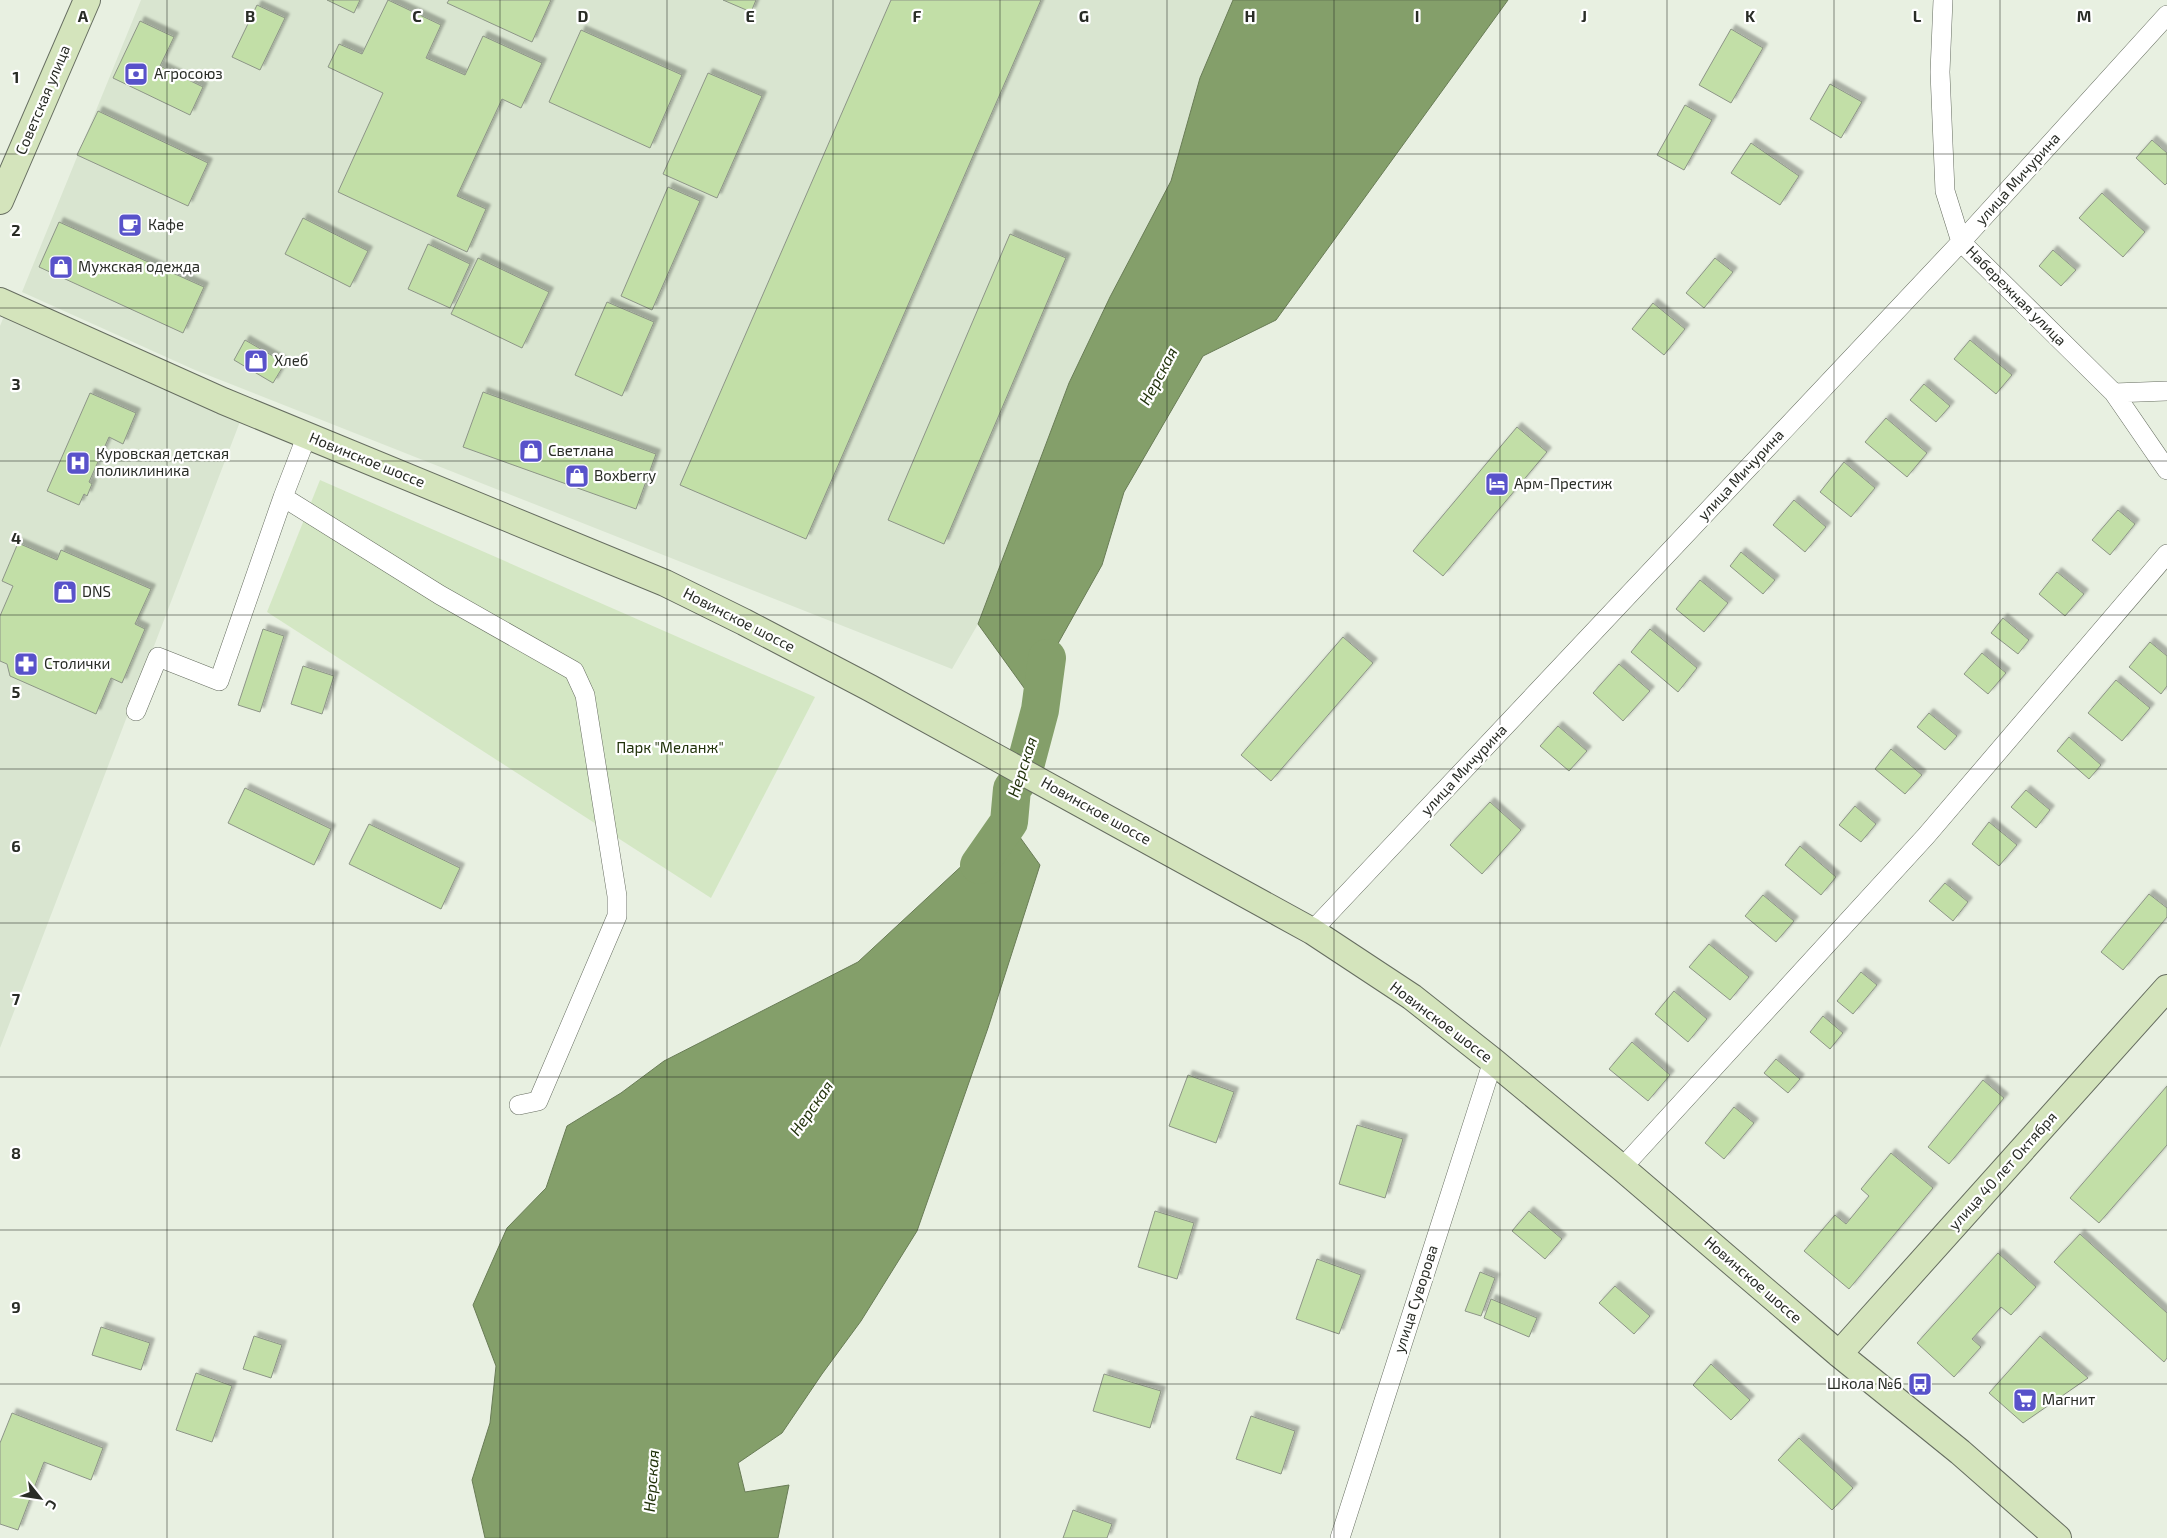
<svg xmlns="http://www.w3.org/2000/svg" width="2167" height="1538" font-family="'Exo 2',sans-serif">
	<defs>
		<filter id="shadow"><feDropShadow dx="4.5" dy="-4.5" stdDeviation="1" flood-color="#0004"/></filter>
	</defs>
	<rect width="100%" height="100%" fill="#e8f0e1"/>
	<path fill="#d9e5d0" d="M141,0h1092l-33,78 -29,103 -61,116 -41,86 -91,241 -26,45 -757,-299 -173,-78z
		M4,316l237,103 -241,629v-722z"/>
	<path fill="#d4e7c4" d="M320,480l495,217 -104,201 -444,-286z"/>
	<path fill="#849f6a" stroke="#697c56" d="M1233,0h275l-232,320 -73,36 -79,136 -22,73 -51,91 -11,54 -62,-86 91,-241 41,-86 61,-116 29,-103z
		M1009,822l31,43 -52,163 -71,203 -56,90 -39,53 -40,59 -44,30 7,29 44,-7 -11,53h-293l-13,-58 18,-57 6,-57 -23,-61 34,-77 39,-40 21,-62 54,-33 43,-32 194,-99z"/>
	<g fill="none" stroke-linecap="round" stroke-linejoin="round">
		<path stroke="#849f6a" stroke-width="38" d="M979,865l30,-43 3,-33 11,-15 17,-64 7,-52"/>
	</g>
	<path fill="#c2dfa7" stroke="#8d9587" filter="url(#shadow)" d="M327,0h33l-6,13z
		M388,0l53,25 -15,33 39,17 18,-39 59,27 -21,45 -19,-9 -45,97 29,13 -19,43 -129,-60 45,-99 -55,-26 11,-23 23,10z
		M449,0h102l-19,42 -85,-39z
		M723,0h33l-5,12z
		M891,0h150l-235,539 -126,-54z
		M257,5l28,13 -25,52 -28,-13z
		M140,21l34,16 -14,29 43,21 -13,28 -77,-37z
		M1731,29l32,19 -32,55 -32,-18z
		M581,30l101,45 -32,73 -101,-46z
		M708,73l54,23 -45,102 -54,-24z
		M1830,84l32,18 -21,36 -31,-19z
		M1685,105l27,15 -28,50 -27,-15z
		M98,111l110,52 -20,43 -111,-51z
		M2152,140l15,13v30l-2,2 -29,-27z
		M1751,143l48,33 -19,29 -49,-32z
		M668,187l32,14 -48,109 -31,-14z
		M2102,193l43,39 -22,25 -44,-39z
		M303,218l65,33 -18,36 -65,-33z
		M59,222l145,65 -21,46 -144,-66z
		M1010,234l56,24 -122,286 -56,-24z
		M428,244l42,20 -20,44 -42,-19z
		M2053,250l23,20 -15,16 -22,-20z
		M478,258l71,34 -27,56 -71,-34z
		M1715,258l18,14 -29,36 -18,-15z
		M607,302l47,20 -32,74 -47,-21z
		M1653,303l32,26 -21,26 -32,-26z
		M245,340l40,23 -12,20 -39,-23z
		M1970,340l42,35 -16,19 -42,-35z
		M1924,384l26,22 -14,16 -26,-22z
		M483,392l173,62 -20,55 -173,-62z
		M90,393l46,20 -13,31 -14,-7 -20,45 3,2 -5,12 -3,-2 -5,11 -32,-14z
		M1886,418l41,35 -20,24 -42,-35z
		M1517,427l30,25 -104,124 -30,-25z
		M1844,462l31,26 -24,29 -31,-25z
		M1794,500l32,27 -21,25 -32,-27z
		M2118,510l17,14 -25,31 -18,-15z
		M18,543l39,17 4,-10 90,39 -16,35 10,5 -23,54 -11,-5 -15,36 -86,-38 -3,-12 -7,-3v-45l13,-30 -11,-5z
		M1741,552l34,28 -12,14 -33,-28z
		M2057,572l27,22 -19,22 -26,-22z
		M1700,580l28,23 -24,29 -28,-23z
		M2003,618l26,22 -11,14 -27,-21z
		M263,629l21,7 -24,76 -22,-7z
		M1650,629l47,39 -19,24 -47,-40z
		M1343,637l30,26 -102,118 -30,-26z
		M2150,642l17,14v30l-6,8 -32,-27z
		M1982,653l24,20 -18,21 -24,-20z
		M1619,664l31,27 -27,30 -30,-28z
		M303,666l31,10 -12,38 -31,-10z
		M2116,680l34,28 -28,33 -34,-28z
		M1929,713l28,23 -12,14 -28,-23z
		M1558,726l29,25 -18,20 -29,-25z
		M2069,737l32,28 -12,14 -32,-28z
		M1891,749l31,26 -17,19 -30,-25z
		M245,788l86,41 -17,36 -86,-42z
		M2026,790l24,20 -14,18 -25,-21z
		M1490,802l31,28 -39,44 -32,-29z
		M1855,806l21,18 -15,18 -22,-17z
		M1989,822l28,23 -18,21 -27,-22z
		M369,824l91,44 -19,41 -92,-45z
		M1800,846l36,31 -15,18 -36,-30z
		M1945,883l23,19 -15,19 -24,-20z
		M2149,894l18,14v9l-44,53 -22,-18z
		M1763,895l31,26 -18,21 -31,-26z
		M1709,944l40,33 -19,23 -41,-33z
		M1861,972l16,13 -24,29 -16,-13z
		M1674,991l33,28 -19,23 -33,-28z
		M1823,1016l20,17 -13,16 -20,-17z
		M1632,1042l38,33 -22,26 -39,-32z
		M1776,1059l24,20 -12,14 -24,-20z
		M1188,1075l46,17 -18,51 -47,-17z
		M1983,1080l21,18 -55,66 -21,-17z
		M2167,1086v59l-68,78 -29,-25z
		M1734,1107l20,16 -30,36 -19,-16z
		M1357,1125l46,14 -18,59 -46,-14z
		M1891,1153l42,35 -84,101 -45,-38 31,-36 11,9 23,-28 -8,-7z
		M1155,1211l39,12 -17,56 -39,-12z
		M1529,1211l33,28 -17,20 -33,-28z
		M2080,1234l87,79v45l-3,4 -110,-100z
		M1998,1253l38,34 -25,28 -10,-8 -29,32 9,8 -27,30 -37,-34z
		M1317,1259l44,16 -22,59 -43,-15z
		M1480,1272l15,6 -14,38 -16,-5z
		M1615,1286l35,30 -16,18 -35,-31z
		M1491,1299l46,19 -8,19 -45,-19z
		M101,1327l49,16 -9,27 -49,-15z
		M254,1336l28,9 -11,33 -28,-9z
		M2040,1336l48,42 -65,45 -34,-30z
		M1711,1364l39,36 -19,20 -38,-35z
		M196,1373l36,13 -20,56 -36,-12z
		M1104,1374l57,17 -11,37 -57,-17z
		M12,1413l91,35 -12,32 -47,-18 -26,68 -18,-6v-81z
		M1251,1416l44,15 -14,43 -45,-15z
		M1799,1438l54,50 -21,22 -54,-50z
		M1073,1510l39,14 -5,14h-44z"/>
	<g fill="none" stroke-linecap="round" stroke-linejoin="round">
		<g stroke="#666d60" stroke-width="20">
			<path id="street" d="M1943,0l-3,72 5,119 16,51 153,151 53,77
				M2114,393l53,-2
				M283,497l157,98 134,76 11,24 32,201v20l-79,185 -19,4
				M136,711l22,-54 61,24 64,-184 24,-62
				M1312,931l649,-689 206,-227
				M1622,1168l304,-332 241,-282
				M1340,1538l153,-477"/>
		</g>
		<g stroke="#666d60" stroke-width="28">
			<path id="secondary" d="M0,201l87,-201
				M0,301l223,100 442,182 79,39 126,66 442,243 100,66 81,64 129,107 217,186 121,98 98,86
				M1839,1354l328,-366"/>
		</g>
		<use href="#street" stroke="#fff" stroke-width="19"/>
		<use href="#secondary" stroke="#d4e4bc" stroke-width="26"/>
	</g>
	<path fill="none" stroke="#292c26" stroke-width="1" stroke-opacity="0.55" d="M167,0v1538M333,0v1538M500,0v1538M667,0v1538M833,0v1538M1000,0v1538M1167,0v1538M1334,0v1538M1500,0v1538M1667,0v1538M1834,0v1538M2000,0v1538M0,154h2167M0,308h2167M0,461h2167M0,615h2167M0,769h2167M0,923h2167M0,1077h2167M0,1230h2167M0,1384h2167"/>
	<defs>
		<g id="bank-square" transform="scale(1.25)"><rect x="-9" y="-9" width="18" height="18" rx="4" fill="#5852ca" stroke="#fff"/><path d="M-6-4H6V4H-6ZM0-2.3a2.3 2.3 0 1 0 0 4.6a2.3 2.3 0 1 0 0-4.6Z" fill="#fff"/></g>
		<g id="cafe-square" transform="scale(1.25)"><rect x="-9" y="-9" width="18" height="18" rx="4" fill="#5852ca" stroke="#fff"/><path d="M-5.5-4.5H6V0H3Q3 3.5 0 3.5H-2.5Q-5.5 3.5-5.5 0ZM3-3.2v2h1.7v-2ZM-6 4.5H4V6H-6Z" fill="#fff"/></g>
		<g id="shop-square" transform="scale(1.25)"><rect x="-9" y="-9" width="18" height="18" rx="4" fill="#5852ca" stroke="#fff"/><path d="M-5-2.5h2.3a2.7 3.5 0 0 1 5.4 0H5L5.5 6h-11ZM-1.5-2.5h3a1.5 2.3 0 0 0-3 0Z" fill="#fff"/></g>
		<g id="hospital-square" transform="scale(1.25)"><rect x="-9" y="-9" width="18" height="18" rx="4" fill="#5852ca" stroke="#fff"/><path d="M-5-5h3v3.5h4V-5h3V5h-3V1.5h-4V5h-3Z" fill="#fff"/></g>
		<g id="hotel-square" transform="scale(1.25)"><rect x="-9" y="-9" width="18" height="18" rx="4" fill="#5852ca" stroke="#fff"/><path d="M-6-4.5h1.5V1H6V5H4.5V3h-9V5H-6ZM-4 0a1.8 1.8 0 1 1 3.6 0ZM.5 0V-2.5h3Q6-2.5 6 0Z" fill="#fff"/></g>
		<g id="pharmacy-square" transform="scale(1.25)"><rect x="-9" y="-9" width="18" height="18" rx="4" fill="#5852ca" stroke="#fff"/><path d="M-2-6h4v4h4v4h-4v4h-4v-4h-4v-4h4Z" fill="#fff"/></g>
		<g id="bus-square" transform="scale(1.25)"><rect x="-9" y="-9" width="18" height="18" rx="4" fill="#5852ca" stroke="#fff"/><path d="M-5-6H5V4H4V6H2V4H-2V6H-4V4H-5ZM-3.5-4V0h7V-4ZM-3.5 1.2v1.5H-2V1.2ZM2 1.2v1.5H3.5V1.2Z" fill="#fff"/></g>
		<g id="supermarket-square" transform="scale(1.25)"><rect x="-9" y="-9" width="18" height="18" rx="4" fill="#5852ca" stroke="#fff"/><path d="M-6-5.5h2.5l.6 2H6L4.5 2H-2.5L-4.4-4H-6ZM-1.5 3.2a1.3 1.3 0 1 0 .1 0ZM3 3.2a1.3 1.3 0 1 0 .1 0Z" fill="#fff"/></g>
	</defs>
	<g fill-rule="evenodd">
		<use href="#bank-square" x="136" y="74"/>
		<use href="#cafe-square" x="130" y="225"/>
		<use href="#shop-square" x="61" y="267"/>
		<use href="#shop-square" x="256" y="361"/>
		<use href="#shop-square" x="531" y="451"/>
		<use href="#hospital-square" x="78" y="463"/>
		<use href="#shop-square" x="577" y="476"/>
		<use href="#hotel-square" x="1497" y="484"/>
		<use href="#shop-square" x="65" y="592"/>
		<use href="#pharmacy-square" x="26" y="664"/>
		<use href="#bus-square" x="1920" y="1384"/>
		<use href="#supermarket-square" x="2025" y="1400"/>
	</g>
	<g text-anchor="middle" stroke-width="4.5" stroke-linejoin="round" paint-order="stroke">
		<g font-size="15" fill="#292c26" stroke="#fff" text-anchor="start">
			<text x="154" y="79">Агросоюз</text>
			<text x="148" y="230">Кафе</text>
			<text x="78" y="272">Мужская одежда</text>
			<text x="274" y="366">Хлеб</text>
			<text x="548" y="456">Светлана</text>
			<text x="96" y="459">Куровская детская<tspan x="96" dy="17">поликлиника</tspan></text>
			<text x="594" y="481">Boxberry</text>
			<text x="1514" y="489">Арм-Престиж</text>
			<text x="82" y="597">DNS</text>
			<text x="44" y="669">Столички</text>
			<text x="1902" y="1389" text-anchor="end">Школа №6</text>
			<text x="2042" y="1405">Магнит</text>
		</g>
		<g font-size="15" fill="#292c26" stroke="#fff">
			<text transform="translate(43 100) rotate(-67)" y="5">Советская улица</text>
			<text transform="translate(2018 179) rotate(-48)" y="5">улица Мичурина</text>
			<text transform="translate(2016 296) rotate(45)" y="5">Набережная улица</text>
			<text transform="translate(367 460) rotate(22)" y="5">Новинское шоссе</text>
			<text transform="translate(1741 475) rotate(-47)" y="5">улица Мичурина</text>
			<text transform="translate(739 620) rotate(27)" y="5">Новинское шоссе</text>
			<text transform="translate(1464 770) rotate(-47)" y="5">улица Мичурина</text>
			<text transform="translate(1096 811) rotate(29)" y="5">Новинское шоссе</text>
			<text transform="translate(1441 1022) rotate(37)" y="5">Новинское шоссе</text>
			<text transform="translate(2003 1171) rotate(-48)" y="5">улица 40 лет Октября</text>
			<text transform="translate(1753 1280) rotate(41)" y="5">Новинское шоссе</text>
			<text transform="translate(1416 1299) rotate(-72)" y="5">улица Суворова</text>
		</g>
		<g font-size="15" fill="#20320a" stroke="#fff">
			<text x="670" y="753">Парк "Меланж"</text>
		</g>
		<g font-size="16" font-style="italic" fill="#1f3008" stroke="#fff">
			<text transform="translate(1158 376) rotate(-62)" y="6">Нерская</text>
			<text transform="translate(1022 767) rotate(-72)" y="6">Нерская</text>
			<text transform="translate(811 1108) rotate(-55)" y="6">Нерская</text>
			<text transform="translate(651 1481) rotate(-86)" y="6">Нерская</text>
		</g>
	</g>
	<g font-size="16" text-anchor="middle" font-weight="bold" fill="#292c26" stroke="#fff" stroke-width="4.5" stroke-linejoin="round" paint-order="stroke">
		<text x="83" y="22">A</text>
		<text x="250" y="22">B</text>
		<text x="417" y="22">C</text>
		<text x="583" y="22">D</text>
		<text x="750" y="22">E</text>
		<text x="917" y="22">F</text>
		<text x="1084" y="22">G</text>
		<text x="1250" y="22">H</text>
		<text x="1417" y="22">I</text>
		<text x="1584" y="22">J</text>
		<text x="1750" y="22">K</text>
		<text x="1917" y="22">L</text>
		<text x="2084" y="22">M</text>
		<text x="16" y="83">1</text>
		<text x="16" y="236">2</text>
		<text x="16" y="390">3</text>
		<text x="16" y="544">4</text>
		<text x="16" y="698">5</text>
		<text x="16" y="852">6</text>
		<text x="16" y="1005">7</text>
		<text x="16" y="1159">8</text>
		<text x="16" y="1313">9</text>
	</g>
	<g transform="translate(40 1498) rotate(120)" stroke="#ffffff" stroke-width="4" paint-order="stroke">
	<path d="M0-4L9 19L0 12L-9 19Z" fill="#292c26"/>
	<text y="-8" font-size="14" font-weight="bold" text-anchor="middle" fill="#292c26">С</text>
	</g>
</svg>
